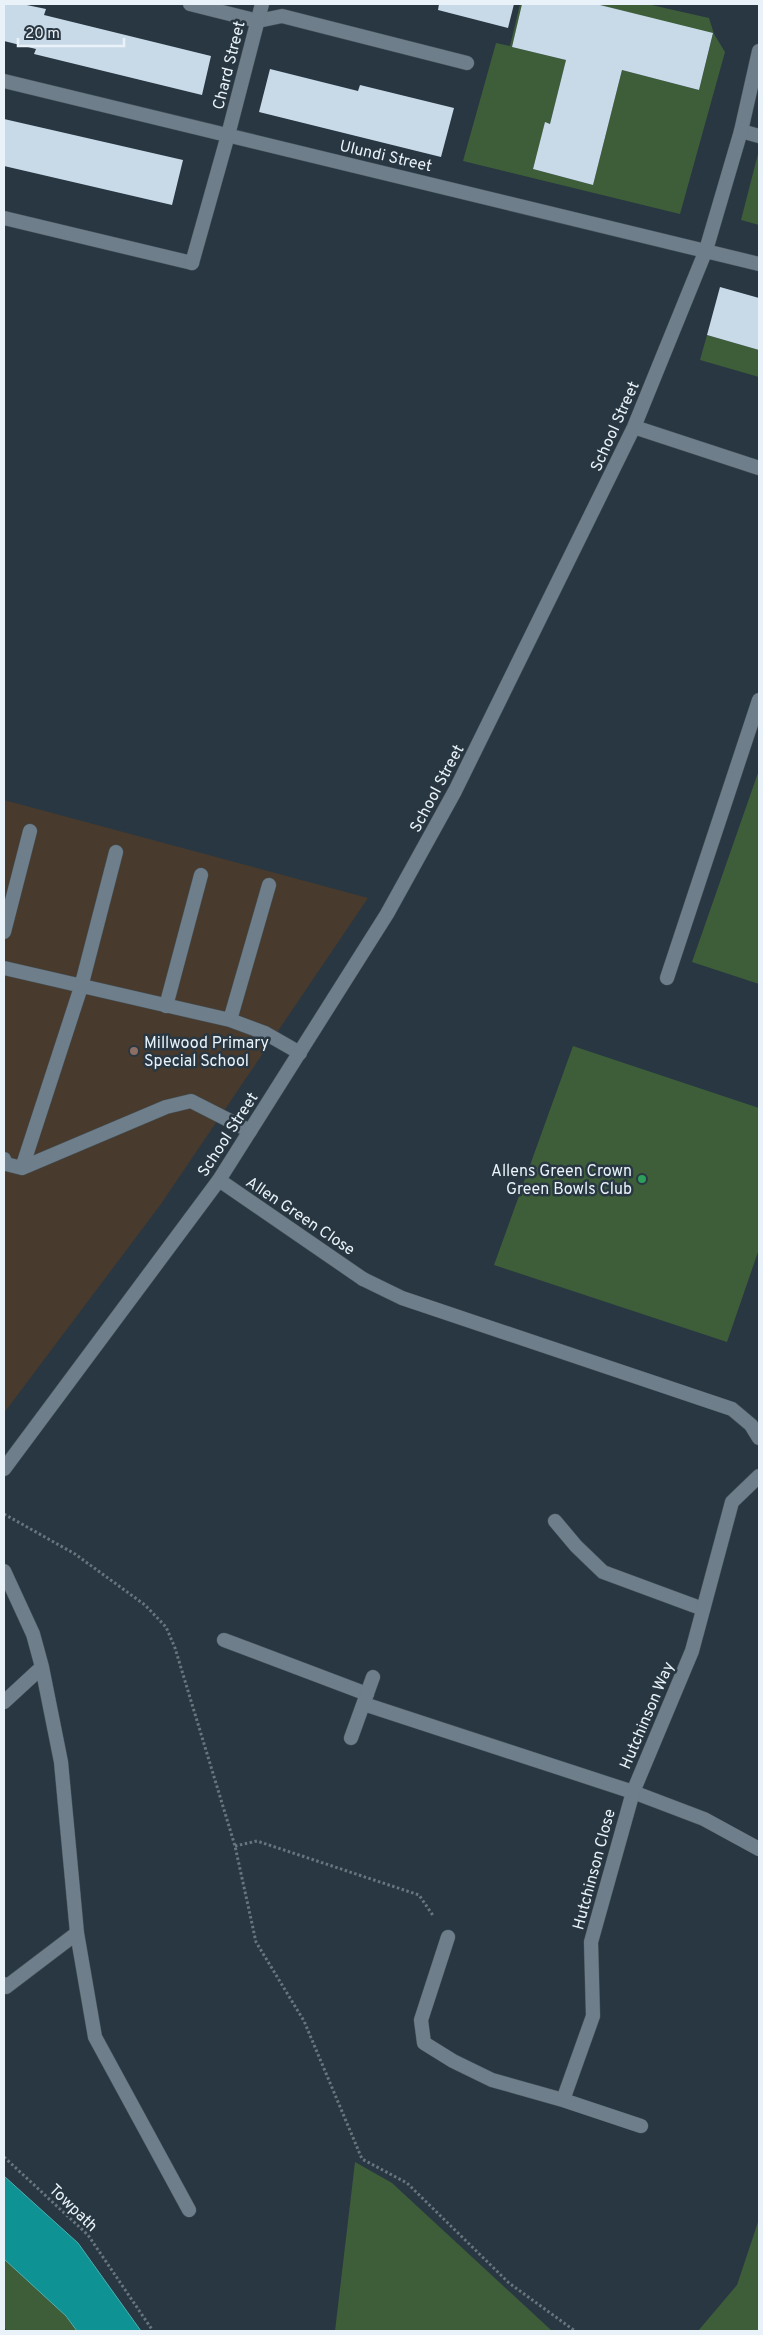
<svg xmlns="http://www.w3.org/2000/svg" width="763" height="2335" font-family="Overpass,sans-serif">
	<rect width="100%" height="100%" fill="#293742"/>
	<path fill="#483a2c" d="M4,800l364,98 -207,306 -157,209z"/>
	<path fill="#3d5e39" d="M520,4h2l-10,43 54,13 -16,64 -5,-1 -12,46 60,16 29,-115 77,20 14,-56 -117,-30h51l62,14 5,16 11,18 -45,162 -217,-53 33,-118 14,3z
		M759,150v75l-18,-5z
		M707,335l52,15v27l-59,-17z
		M759,770v214l-67,-22z
		M573,1046l186,62v141l-32,93 -233,-77z
		M355,2162l37,21 160,148h-217z
		M759,2219v112h-61l39,-46z
		M4,2257l62,59 11,15h-69l-4,-3z"/>
	<path fill="#0f9293" stroke="#50afb2" d="M4,2176l74,67 63,88h-64l-11,-15 -62,-57z"/>
	<path fill="#c8dae7" d="M4,4h18l24,5 -2,6 167,41 -9,39 -168,-41 2,-5 -32,-8z
		M439,4h75l-6,24 -70,-18z
		M522,4h74l117,29 -14,57 -77,-20 -29,115 -60,-16 12,-47 5,2 16,-64 -54,-13z
		M270,69l88,22 2,-6 94,23 -13,49 -182,-45z
		M4,119l179,41 -11,45 -168,-39z
		M720,287l39,11v52l-52,-15z"/>
	<g fill="none" stroke-linecap="round" stroke-linejoin="round">
		<g stroke="#45525a" stroke-width="15">
			<path id="service" d="M190,4l68,17 24,-5 185,47
				M741,131l18,5
				M4,218l188,45
				M4,932l26,-101
				M4,968l226,52 35,13 35,20
				M667,978l92,-278
				M166,1006l35,-131
				M230,1020l39,-135
				M4,1159l2,5 16,4 144,-61 25,-6 59,30
				M22,1168l59,-181 35,-135
				M363,1279l39,19 330,111 19,16 8,13
				M555,1521l21,25 27,26 100,37
				M4,1571l29,63 9,33 19,95 16,171 18,104 94,173
				M224,1640l143,54
				M4,1702l38,-35
				M633,1792l71,27 55,30
				M4,1984l2,3 71,-54"/>
		</g>
		<g stroke="#45525a" stroke-width="15">
			<path id="minor" d="M4,81l755,183
				M192,263l36,-128 34,-131
				M634,427l125,41
				M219,1180l144,99
				M4,1469l215,-289 168,-266 68,-123 179,-364 72,-177 35,-119 18,-80
				M364,1704l269,88 59,-141 40,-149 27,-26
				M351,1738l22,-61
				M448,1937l-27,83 3,23 29,18 39,19 71,20 78,26
				M563,2100l30,-84 -2,-74 42,-150"/>
		</g>
		<path stroke="#68757e" stroke-width="3" stroke-dasharray="2.5 2.5" stroke-linecap="butt" d="M4,1514l71,40 70,51 21,22 9,21 60,198 21,96 48,79 58,138 45,24 102,100 66,48
			M235,1846l22,-5 162,54 15,22
			M4,2157l84,78 65,96"/>
		<use href="#service" stroke="#6e7e8a" stroke-width="14"/>
		<use href="#minor" stroke="#6e7e8a" stroke-width="14"/>
	</g>
	<circle fill="#8d6e63" stroke="#293742" stroke-width="2" cx="134" cy="1051" r="5"/>
	<circle fill="#2e9e5b" stroke="#293742" stroke-width="2" cx="642" cy="1179" r="5"/>
	<g text-anchor="middle" stroke-width="5" stroke-linejoin="round" paint-order="stroke">
		<g font-size="16" fill="#e9f2f9" stroke="#293742">
			<text transform="translate(228 65) rotate(-76)" y="6">Chard Street</text>
			<text transform="translate(386 155) rotate(13)" y="6">Ulundi Street</text>
			<text transform="translate(614 426) rotate(-66)" y="6">School Street</text>
			<text transform="translate(436 788) rotate(-62)" y="6">School Street</text>
			<text transform="translate(227 1134) rotate(-57)" y="6">School Street</text>
			<text transform="translate(301 1215) rotate(34)" y="6">Allen Green Close</text>
			<text transform="translate(646 1715) rotate(-67)" y="6">Hutchinson Way</text>
			<text transform="translate(593 1869) rotate(-75)" y="6">Hutchinson Close</text>
			<text transform="translate(74 2207) rotate(44)" y="6">Towpath</text>
		</g>
		<g font-size="16" fill="#e9f2f9" stroke="#293742" text-anchor="start">
			<text x="144" y="1048">Millwood Primary<tspan x="144" dy="18">Special School</tspan></text>
			<text x="632" y="1176" text-anchor="end">Allens Green Crown<tspan x="632" dy="18">Green Bowls Club</tspan></text>
		</g>
	</g>
	<rect width="763" height="2335" fill="none" stroke="#e9f2f9" stroke-width="10"/>
	<path d="M18 38v8h106v-8" fill="none" stroke="#e9f2f9" stroke-width="2.5"/>
	<text x="25" y="38" font-size="15" fill="#e9f2f9" stroke="#293742" stroke-width="4" paint-order="stroke">20 m</text>
</svg>
